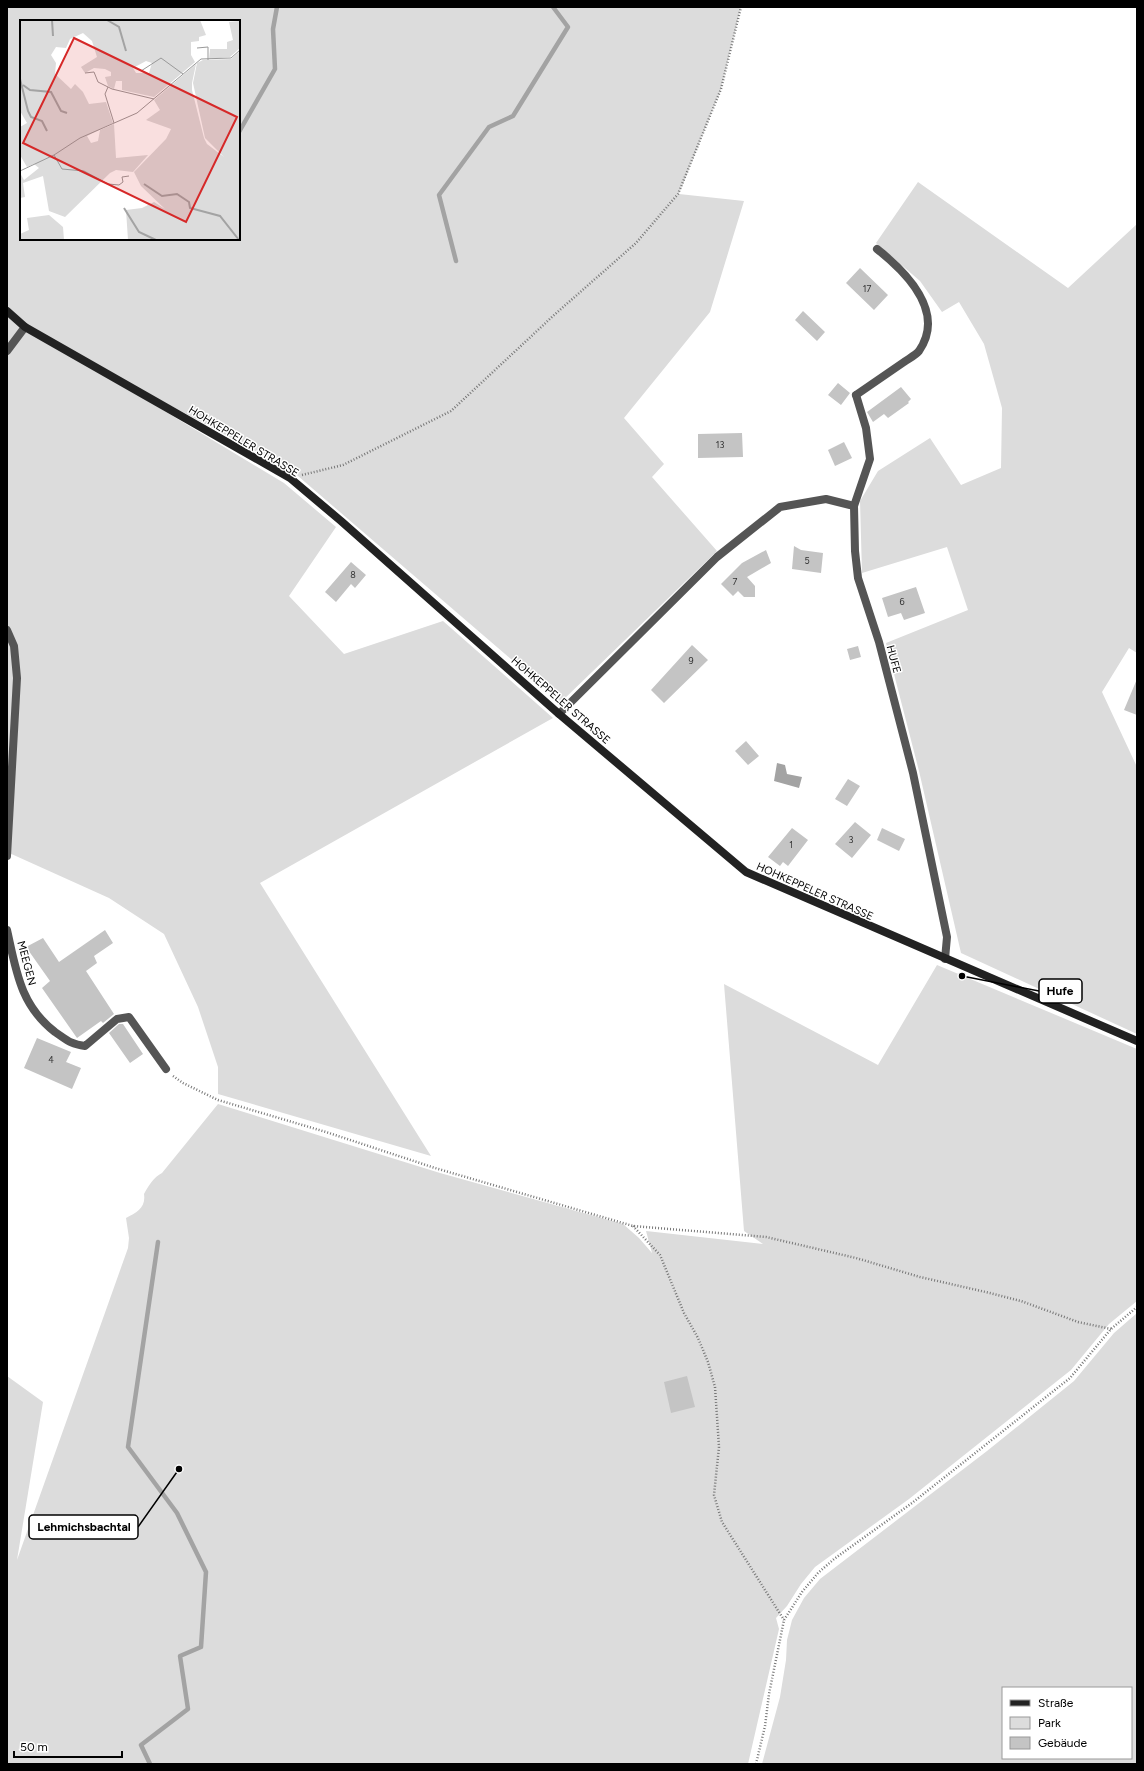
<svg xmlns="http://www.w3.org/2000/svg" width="1144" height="1771" font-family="Figtree,sans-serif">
	<rect width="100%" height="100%" fill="#fff"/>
	<path fill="#dcdcdc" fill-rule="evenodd" d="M7,7h734l-20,82 -42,105 65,7 -34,111 -86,106 40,46 -12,13 65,74 -156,151 -270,-232 -256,-137 249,150 52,44 -47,69 55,58 99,-33 110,97 -293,165 171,273 -213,-62v-27l-20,-60 -34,-73 -55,-36 -102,-46zM21,21h218v218h-218z
		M918,182l150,106 69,-64v429l-8,-5 -27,44 35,75v267l-176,-81 -42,-182 -33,-128 82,-33 -21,-63 -85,26 -2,-72 18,-30 52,-33 31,47 40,-17 1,-60 -18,-64 -25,-42 -17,10 -22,-31 -44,-38z
		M937,965l200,84v252l-28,23 -38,46 -162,129 -94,68 -14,17 -14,22 -11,12 3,11 -31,135h-741v-388l36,26 -26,158 111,-312 1,-10 -3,-20c11,-6 20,-10 18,-24 4,-8 10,-17 18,-21l56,-69 222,69 183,51 16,14 13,15 -6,-22 117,13 -19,-13 -20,-247 154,81z
		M1137,1313v451h-375l18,-67 6,-37 1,-20 5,-20 12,-22 16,-19 167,-128 87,-70 40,-48zM1003,1688h128v70h-128z"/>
	<path fill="#a3a3a3" d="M777,763l8,2 2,9 15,3 -3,11 -25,-7z"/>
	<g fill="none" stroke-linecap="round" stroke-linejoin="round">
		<path stroke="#a3a3a3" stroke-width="4.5" d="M239,132l36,-63 -2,-40 4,-22
			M456,261l-17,-66 50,-68 24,-11 55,-89 -15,-20
			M150,1764l-9,-19 47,-36 -8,-53 21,-9 5,-75 -29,-59 -49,-66 30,-205"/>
	</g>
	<path fill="#c4c4c4" d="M860,268l28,27 -14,15 -28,-27z
		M803,311l22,21 -8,9 -22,-21z
		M838,383l12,10 -9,12 -13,-10z
		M901,387l10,12 -3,3 1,1 -21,15 -4,-4 -11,8 -6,-10z
		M742,433l1,24 -45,1v-24z
		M844,442l8,16 -17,8 -7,-16z
		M794,546l7,4 22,3 -2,20 -29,-4z
		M766,550l5,13 -24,14 8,9v11h-11l-6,-6 -5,5 -12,-12 21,-21z
		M351,562l15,13 -11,13 -4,-4 -15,18 -11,-10z
		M916,587l9,26 -21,7 -3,-7 -13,4 -6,-19z
		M692,645l16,15 -44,43 -13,-13z
		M858,646l3,11 -11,3 -3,-11z
		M1137,679v36l-13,-5z
		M746,741l13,15 -11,9 -13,-14z
		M848,779l12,7 -13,20 -12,-7z
		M855,822l16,13 -19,23 -17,-14z
		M792,828l16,12 -20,26 -5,-4 -3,4 -12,-9z
		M882,828l23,11 -6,12 -22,-11z
		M105,930l8,13 -19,13 3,7 -11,8 28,43 -11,9 -2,-2 -24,17 -35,-50 8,-7 -24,-34 17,-9 16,24z
		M119,1024h4l20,30 -13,9 -21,-30z
		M37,1038l34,14 -5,10 15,6 -9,21 -48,-21z
		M687,1376l8,31 -24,6 -7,-31z"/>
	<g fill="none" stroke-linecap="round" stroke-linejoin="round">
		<path stroke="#777" stroke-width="2.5" stroke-dasharray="1 2" stroke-linecap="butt" d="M302,475l41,-10 108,-54 102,-95 83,-73 42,-49 43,-105 20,-82
			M173,1076l10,7 35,17 108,32 109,36 198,58 133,11 90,21 64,19 70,16 31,8 57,21 33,7
			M633,1226l27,29 24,58 14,25 10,24 7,25 4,60 -5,48 8,27 62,98
			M756,1764l9,-38 4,-32 15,-74 18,-28 16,-19 16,-14 78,-56 158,-125 41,-49 26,-22"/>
		<path stroke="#555" stroke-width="8" d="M7,351l18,-24
			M856,395c16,-11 32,-22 48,-33 4,-3 12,-7 15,-11 27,-39 -13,-79 -42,-102
			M7,630l7,16 3,32 -10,178
			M559,714l158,-157 63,-50 46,-8 28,7
			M7,930c9,40 13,75 48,102 12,8 15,12 30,14l32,-27 12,-2 37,52"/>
		<path stroke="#555" stroke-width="8" d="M856,395l10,33 4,31 -16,47 1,45 3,27 21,64 34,131 34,164 -2,22"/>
		<path stroke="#222" stroke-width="8" d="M7,311l18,16 265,151 51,43 218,193 187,158 391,169"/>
	</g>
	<g text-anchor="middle" stroke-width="3" stroke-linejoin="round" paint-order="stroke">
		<g font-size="9" fill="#313131">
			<text x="867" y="292">17</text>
			<text x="720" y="448">13</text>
			<text x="807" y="564">5</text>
			<text x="353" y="578">8</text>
			<text x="735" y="585">7</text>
			<text x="902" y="605">6</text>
			<text x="691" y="664">9</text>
			<text x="851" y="843">3</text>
			<text x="791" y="848">1</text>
			<text x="51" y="1063">4</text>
		</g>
		<g font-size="11" fill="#000" stroke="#fff">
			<text transform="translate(244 441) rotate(31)" y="4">HOHKEPPELER STRASSE</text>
			<text transform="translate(894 659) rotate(75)" y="4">HUFE</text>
			<text transform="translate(561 700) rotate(41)" y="4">HOHKEPPELER STRASSE</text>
			<text transform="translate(815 891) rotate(24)" y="4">HOHKEPPELER STRASSE</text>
			<text transform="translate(27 963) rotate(75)" y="4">MEEGEN</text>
		</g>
	</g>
	<g transform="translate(20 20)">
		<rect width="220" height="220" fill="#fff"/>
		<path d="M0,0h180l6,15 -7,2v4l-8,1v13l4,7 -41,35 -32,-7v-9h-6l-2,8 -6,-3 -3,-9 6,-1v-4l-6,-3 -11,-1 -9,5 -4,-6 16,-10 -5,-16 -9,-8 -13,6 -4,9 -10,-1 -5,8 5,8 -1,11 16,15 4,-5 8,8 6,12 17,-2 7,21 -26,13 4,7 7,-2 2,-11 14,-6 2,34 32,-3 -15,17 -17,-2 -6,3 -45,44 -16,-6 -6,-35 -20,7 2,14 -5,1v-25l4,7 15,-12 -5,-4 -7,3 -7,-12v-28l7,-4 -7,-12zM126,41l6,2 -3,10h-13l-3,-5zM220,1v27l-10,9 -21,2 1,-10h17v-7l6,-2 -4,-18zM220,31v189h-112l-2,-30 16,-2 12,-6 11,7 -24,-23 -7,-14 32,-33 5,-10 -25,-9 14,-10 -6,-10 42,-36 -4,19v7l12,48 3,6 17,13 -19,-19 -12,-55 4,-20 6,-3 28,-1zM29,195l14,12 1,13h-44v-6l9,-4 -2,-12z" fill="#dcdcdc" fill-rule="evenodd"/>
		<path fill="none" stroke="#a3a3a3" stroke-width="2" d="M32,0l1,16M87,0l12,7 7,24M0,59l8,32 3,6 11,4 5,10M3,65l7,5 21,2 10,19 6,2M124,164l18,12 15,-2 12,8 1,6 30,8 19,24M104,188l15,24 17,8"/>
		<path fill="none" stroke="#999" stroke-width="1" d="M177,28l11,-1v13M121,51l20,-13 22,16M65,53l9,-1 4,10 14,7 42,10M88,67l-3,7 9,29M34,135l8,14 22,2 24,13 11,1 4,-3 -1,-5 7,-1M0,151l34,-16 26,-17 57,-25 64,-54 30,-1 9,-8"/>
		<path fill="#d62828" fill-opacity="0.15" stroke="#d62828" stroke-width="2" d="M54,18l163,79 -51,105 -163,-79z"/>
		<rect width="220" height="220" fill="none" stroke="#000" stroke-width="2"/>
	</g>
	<path fill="none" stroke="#000" stroke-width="1.5" d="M962 976L1039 991M179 1469L138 1527"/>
	<g fill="#000" stroke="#fff" stroke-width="1.5">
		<circle cx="962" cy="976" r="4"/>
		<circle cx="179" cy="1469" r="4"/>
	</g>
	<g fill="#fff" stroke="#000" stroke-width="1.5">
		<rect x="1039" y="979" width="43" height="24" rx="4"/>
		<rect x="29" y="1515" width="109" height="24" rx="4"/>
	</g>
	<g font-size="12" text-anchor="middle" font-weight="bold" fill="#000">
		<text x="1060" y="995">Hufe</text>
		<text x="84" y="1531">Lehmichsbachtal</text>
	</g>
	<rect width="1144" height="1771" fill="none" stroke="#000000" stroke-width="16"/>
	<rect x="1002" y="1687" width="130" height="72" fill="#ffffff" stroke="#999999"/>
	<rect x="1010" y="1700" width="20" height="6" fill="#222222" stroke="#999999"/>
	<text x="1038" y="1707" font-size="12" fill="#000000">Straße</text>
	<rect x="1010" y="1717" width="20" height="12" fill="#dcdcdc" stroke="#999999"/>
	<text x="1038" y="1727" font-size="12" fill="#000000">Park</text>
	<rect x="1010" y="1737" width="20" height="12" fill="#c4c4c4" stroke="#999999"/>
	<text x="1038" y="1747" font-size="12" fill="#000000">Gebäude</text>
	<path d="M14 1751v6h108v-6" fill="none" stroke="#000000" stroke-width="2"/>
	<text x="20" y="1751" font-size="12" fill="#000000" stroke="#ffffff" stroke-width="3" paint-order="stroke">50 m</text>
</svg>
